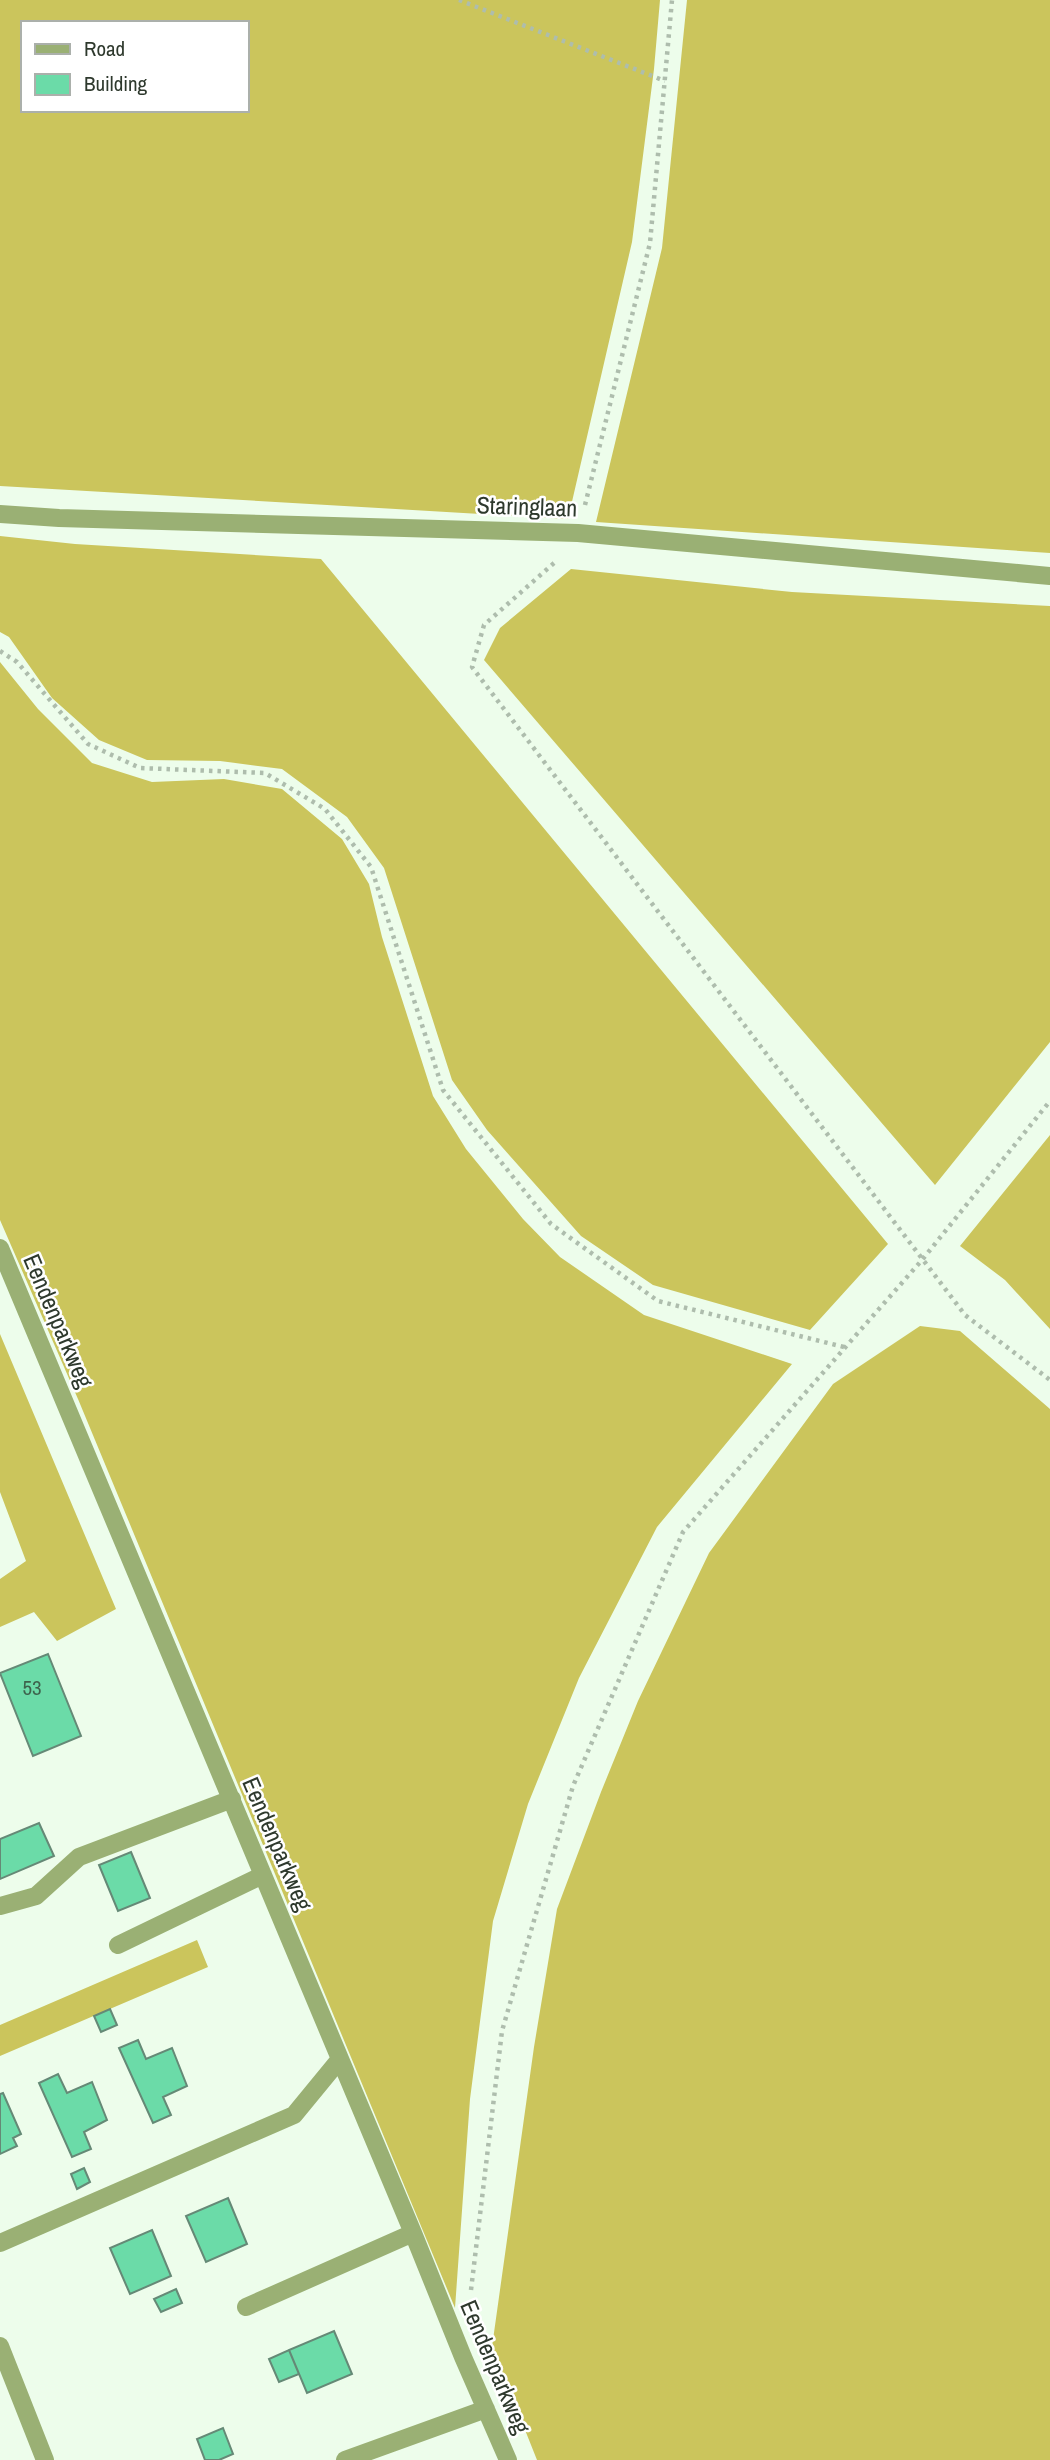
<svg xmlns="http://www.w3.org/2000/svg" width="1050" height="2460" font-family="'Archivo Narrow',sans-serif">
	<rect width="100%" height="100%" fill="#edfdeb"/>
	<path fill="#cbc55c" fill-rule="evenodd" d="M0,0h660l-6,69 -22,173 -64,277 -568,-33zM23,23h224v87h-224z
		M687,0h363v553l-454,-31 66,-274z
		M0,536l75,8 246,15 567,685 -78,86 -157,-45 -72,-49 -94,-106 -35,-50 -68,-212 -37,-51 -65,-48 -62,-8 -73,-1 -48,-20 -47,-42 -43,-61 -9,-5z
		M571,569l221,23 258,14v436l-115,143 -451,-525 16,-32z
		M0,662l38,47 54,54 60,19 72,-3 58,10 60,50 27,45 13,53 51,159 33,53 57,70 37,38 84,58 148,49 -135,163 -78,151 -51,126 -35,117 -23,178 -15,209 -377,-909 -78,-179z
		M1050,1135v194l-45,-49 -45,-34z
		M920,1326l40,5 90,78v1051h-513l-45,-113 42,-300 23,-138 44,-117 37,-91 71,-148 124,-169z
		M0,1334l116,275 -59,32 -23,-29 -34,15v-48l26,-18 -26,-69z
		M197,1940l11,27 -208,89v-31z"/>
	<path fill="#6bdba8" stroke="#658976" stroke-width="2" d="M48,1654l33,82 -48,20 -33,-83z
		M39,1823l15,33 -54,23v-40z
		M131,1852l19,46 -32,13 -19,-46z
		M110,2009l7,16 -16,7 -7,-16z
		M138,2040l8,19 26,-11 15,38 -24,11 8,18 -18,8 -34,-75z
		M58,2074l9,19 25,-11 15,38 -23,12 7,17 -19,8 -33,-74z
		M3,2093l18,41 -8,4 4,8 -17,8v-60z
		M84,2168l6,14 -13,7 -6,-15z
		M228,2198l19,46 -41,18 -20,-46z
		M152,2230l19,46 -41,18 -20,-46z
		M176,2289l6,14 -21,9 -7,-13z
		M334,2331l18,43 -45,19 -18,-43z
		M289,2350l10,24 -20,8 -10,-23z
		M223,2428l10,26 -14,6h-14l-8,-21z"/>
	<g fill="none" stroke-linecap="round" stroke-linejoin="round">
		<path stroke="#aebdad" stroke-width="4.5" stroke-dasharray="3.5 5" stroke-linecap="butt" d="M459,0l206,81
			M585,505l65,-262 22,-243
			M554,563l-70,62 -12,42 493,648 85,65
			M0,651l17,11 71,82 52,24 125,5 60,36 46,58 72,223 108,134 107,77 186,46
			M471,2290l31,-259 71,-245 110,-254 239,-272 128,-159"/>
		<path stroke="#9ab074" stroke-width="18" d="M0,514l59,4 519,15 472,43
			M0,1248l413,985 50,124 45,103
			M0,1906l36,-10 43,-39 153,-58
			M118,1945l145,-70
			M0,2243l294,-128 46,-56
			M246,2307l167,-74
			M0,2346l45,114
			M345,2460l141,-51"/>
	</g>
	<g text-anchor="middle" stroke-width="5" stroke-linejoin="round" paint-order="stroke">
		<g font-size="21" fill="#3d624c">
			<text x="32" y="1695">53</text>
		</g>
		<g font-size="24" fill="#2e392d" stroke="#fff">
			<text transform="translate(527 507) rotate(2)" y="8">Staringlaan</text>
			<text transform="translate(58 1321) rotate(67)" y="8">Eendenparkweg</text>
			<text transform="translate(277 1844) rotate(67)" y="8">Eendenparkweg</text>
			<text transform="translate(495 2367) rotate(67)" y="8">Eendenparkweg</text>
		</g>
	</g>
	<rect x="21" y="21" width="228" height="91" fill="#ffffff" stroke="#abb0ab" stroke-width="2"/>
	<rect x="35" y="44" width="35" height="10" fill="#9ab074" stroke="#abb0ab" stroke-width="2"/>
	<text x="84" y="56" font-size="21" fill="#2e392d">Road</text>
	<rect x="35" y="74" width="35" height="21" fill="#6bdba8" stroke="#abb0ab" stroke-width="2"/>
	<text x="84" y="91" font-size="21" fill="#2e392d">Building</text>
</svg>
